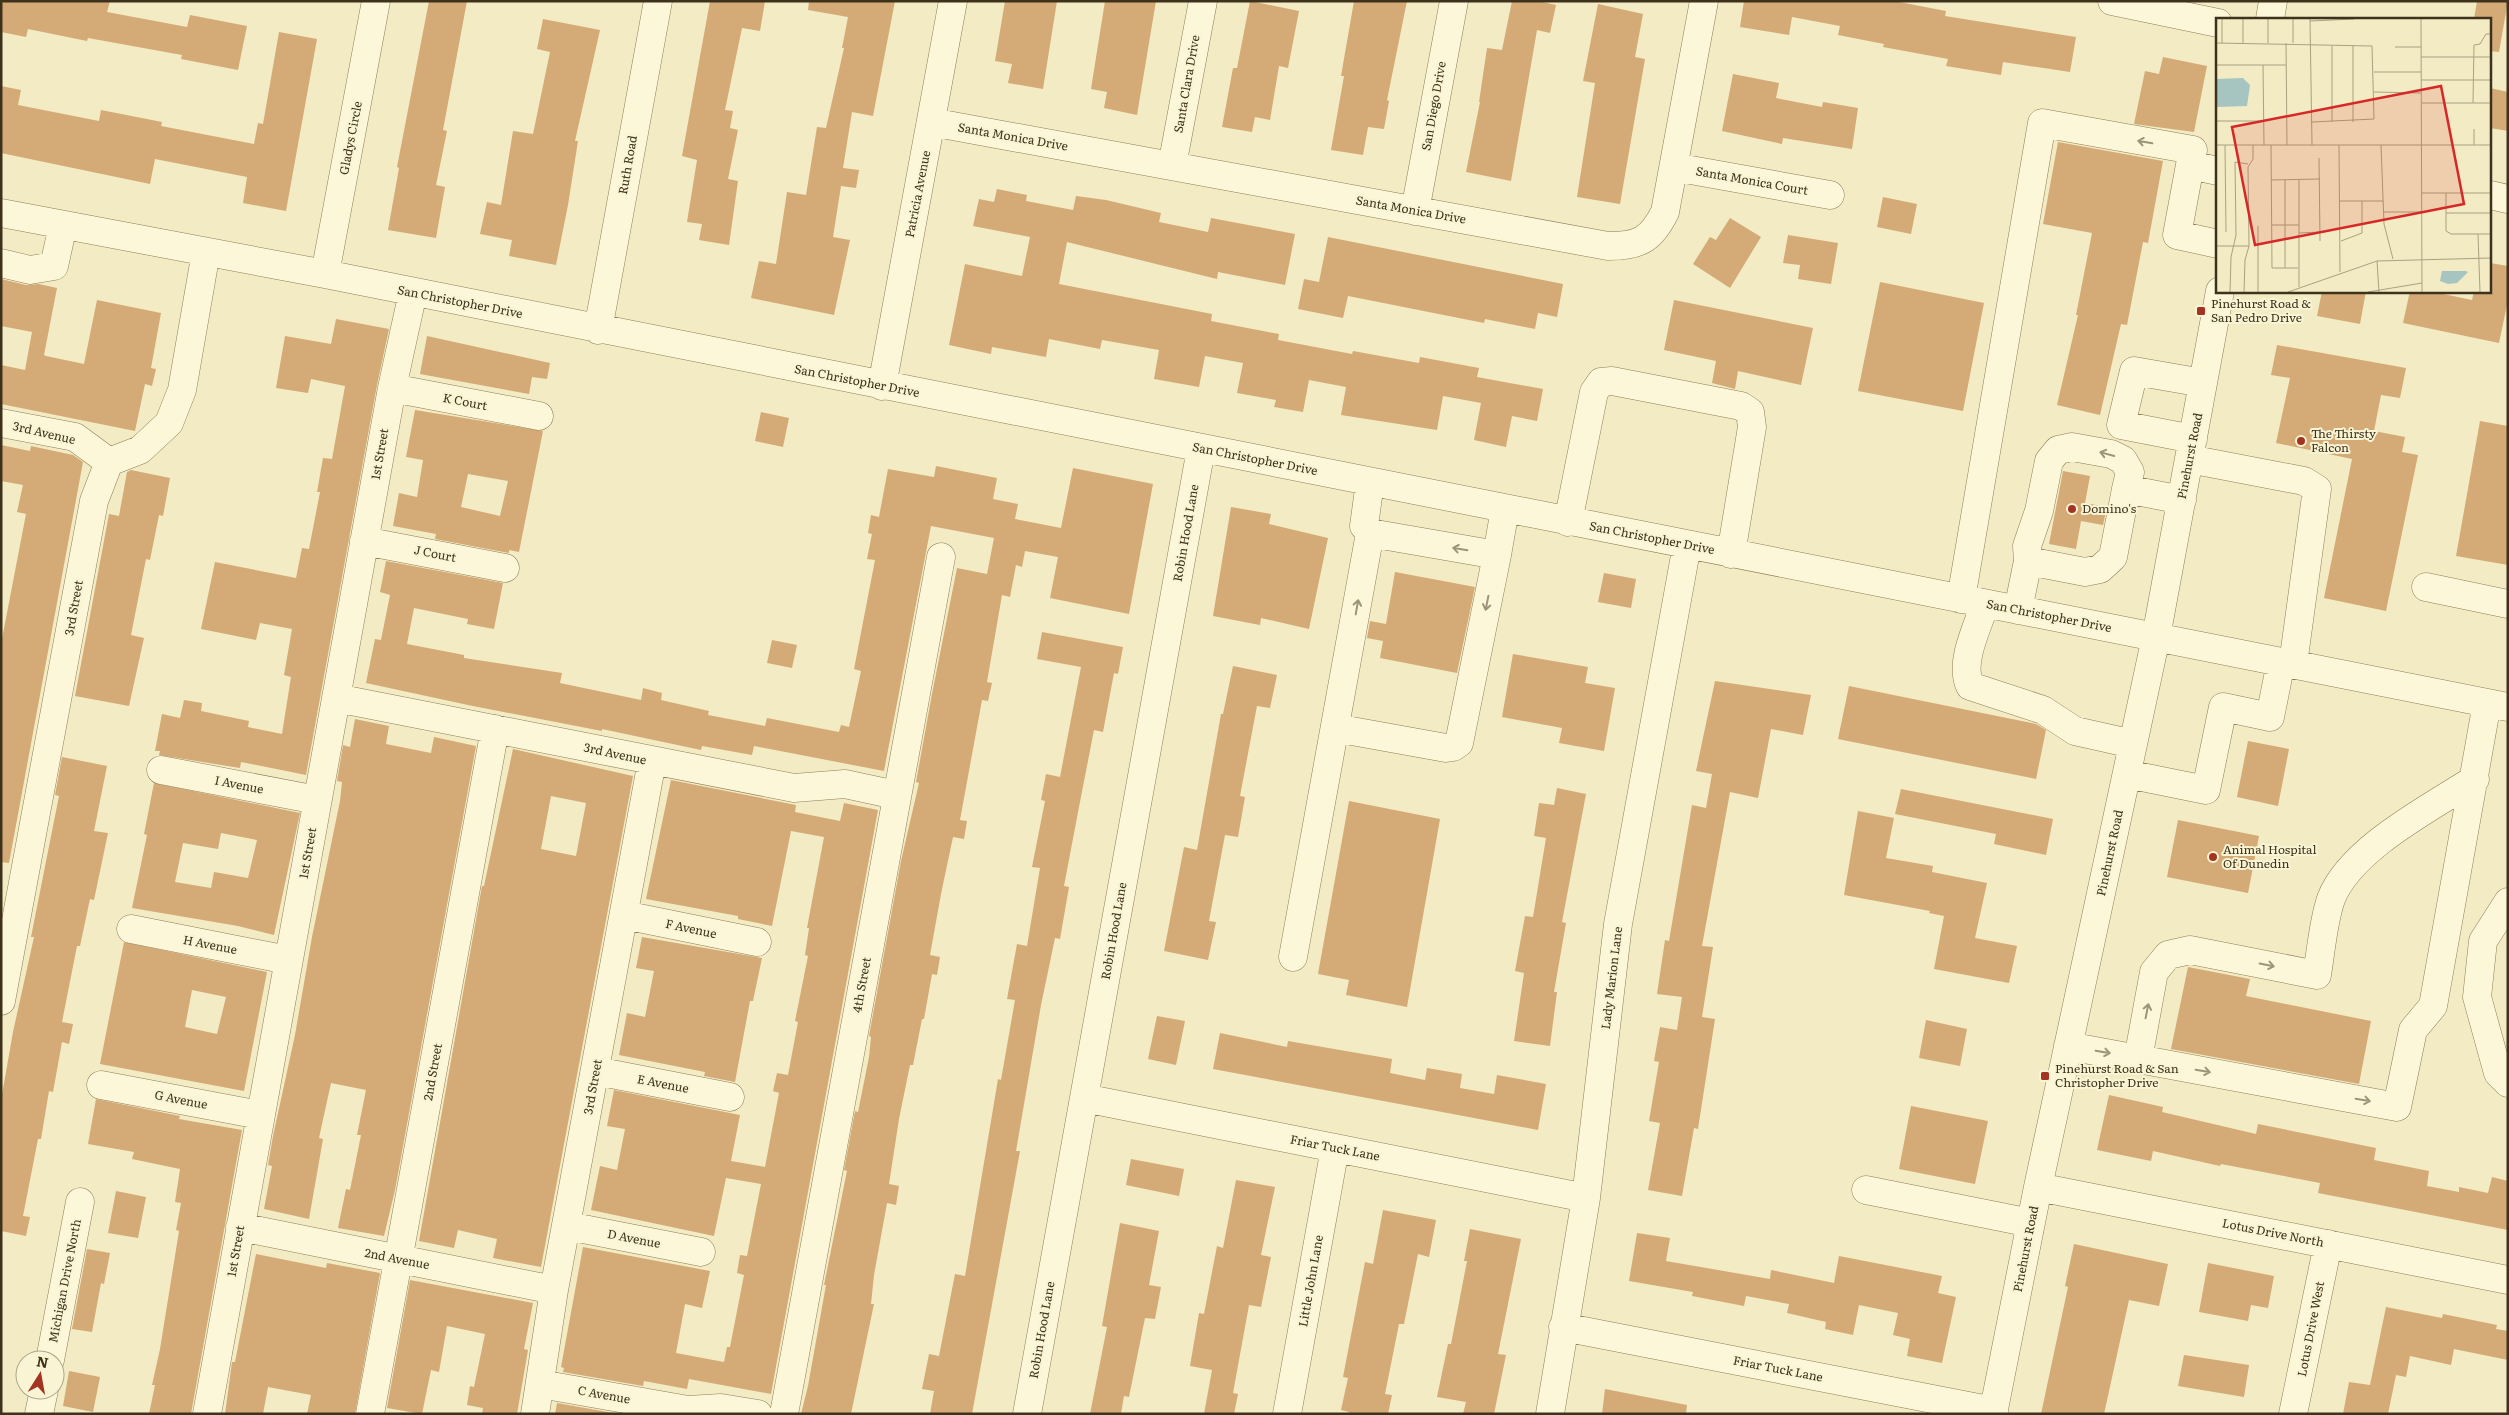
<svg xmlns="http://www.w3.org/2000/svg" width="2509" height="1415" font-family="Literata,serif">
	<rect width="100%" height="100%" fill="#f2ebc4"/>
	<path fill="#d4ab76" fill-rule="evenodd" d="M1,1h109l-3,11 80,15 3,-12 57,11 -9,44 -57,-11 1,-4 -94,-17 -1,3 -59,-12 -2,8 -25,-5z
		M429,1h38l-24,129 4,1 -11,54 9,2 -9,51 -48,-8 11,-62 -2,-1z
		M710,1h55l-5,30 -18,-3 -17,82 8,1 -3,17 8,2 -10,49 10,2 -9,64 -30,-5 3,-16 -15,-2 10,-62 -15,-4z
		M809,1h86l-22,115 -21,-4 -9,56 16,2 -3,18 -15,-2 -8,51 17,3 -16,75 -83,-17 8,-37 17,3 11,-72 19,3 11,-68 9,1 18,-80h-2l6,-31 -40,-7z
		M1005,1h52l-14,88 -35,-6 4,-19 -17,-3z
		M1105,1h51l-19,114 -33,-7 3,-16 -16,-3z
		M1250,1l49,10 -11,57 -9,-2 -9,54 -15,-3 -3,15 -30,-5 11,-59h4z
		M1354,1h53l-20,99 2,1 -5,28 -16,-2 -5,28 -32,-5 13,-74h-3z
		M1512,1h26l18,4 -6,28 -13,-3 -26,151 -45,-9 14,-70h-1l8,-54 15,2z
		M1744,1h150l52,10 -1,5 131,21 -6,35 -67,-10 -2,13 -55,-9 2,-7 -65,-12 1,-3 -46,-9 2,-9 -48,-9 -3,18 -49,-8z
		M2477,1h31l-9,51 -9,-1v-32h-16z
		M1598,4l45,10 -8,43 10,2 -25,145 -43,-7 18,-114 -12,-2z
		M543,19l57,11 -25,111h3l-10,64 -12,60 -47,-9 3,-16 -32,-6 7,-32 14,3 12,-74 20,3 17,-82 -13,-3z
		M279,32l38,7 -31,172 -43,-8 4,-26 -92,-18 -5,25 -149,-31v-67l20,4 -3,15 81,16 2,-11 61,12 -1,4 93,18 4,-21 5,1z
		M2163,57l44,9 -13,66 -60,-8 11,-53 14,3z
		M1733,74l46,9 -3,15 46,9 1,-5 35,6 -6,41 -69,-11 -1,6 -60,-13z
		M2490,88l18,4v39l-18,-3z
		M2058,142l105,19 -15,82 -5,-1 -16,83 -6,-1 -21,91 -43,-10 21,-90h-2l16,-82 -49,-9z
		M997,189l30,6 -1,6 47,9 3,-14 30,4 55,13 -2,9 49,10 3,-14 84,16 -10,51 -67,-13 -1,7 -150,-37 -8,42 153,30 -1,7 68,13 -1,6 74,14 1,-3 66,12 1,-6 59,11 -2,9 66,12 -6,32 -25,-5 -6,31 -32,-7 7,-37 -38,-7 -6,34 -96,-15 5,-28 -37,-7 -6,32 -29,-5 2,-7 -39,-7 6,-30 -38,-7 -6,31 -45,-8 5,-29 -57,-10 -2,9 -51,-10 -3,18 -54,-10 -1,7 -42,-9 16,-81 57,12 8,-39 -57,-11 6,-27 15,3z
		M1883,197l34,7 -6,30 -34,-7z
		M1730,218l31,19 -31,51 -37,-24 17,-27 6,3z
		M1788,235l50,8 -7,41 -33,-5 2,-14 -17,-2z
		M1328,237l235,47 -6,33 -19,-4 -3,16 -50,-10 -1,4 -136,-27 -5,22 -45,-9 6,-30 15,3z
		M2490,263l18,3v34l-9,43 -96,-20 7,-32h19l43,9 2,-9h16z
		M1,279l25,6 13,-1 18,4 -13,67 2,1 38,8 13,-64 64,13 -10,55 5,1 -4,17 -7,-2 -10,47 -134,-27v-39l24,5 7,-38 -31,-6z
		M1880,282l104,21 -21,108 -105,-20z
		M2322,291h44l-6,33 -43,-8z
		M1674,300l139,28 -12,57 -63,-14 -3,18 -23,-6 4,-22 -52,-11z
		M336,319l53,10 -12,56 -71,390 -65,-13 -1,6 -81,-13 1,-4h-5l7,-37 18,4 4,-18 18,3 -1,8 48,10 -1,6 34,7 9,-57 -7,-2 8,-46 -32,-6 -4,17 -55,-11 14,-67 81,16 6,-30 7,1 11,-57h-3l6,-34 9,1 13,-73 -34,-7 -3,14 -32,-5 9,-52 46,8z
		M427,336l123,27 -3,16 -15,-2 -3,17 -109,-20z
		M2277,345l129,23 -6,30 -19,-3 -7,36 31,6 -3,15 16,3 -32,156 -62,-13 28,-139 -76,-16 14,-65 -19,-3z
		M415,410l128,21 -24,121 -10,-2v3l-74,-14 1,-5 -43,-8 6,-33 18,4 6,-37 -17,-3zM468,474l40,7 -8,35 -39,-9z
		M761,412l28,6 -6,29 -28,-6z
		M2480,421l28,5v139l-52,-9z
		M1,445l29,6 1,-5 42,9 10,7 -74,401 -8,-1v-218l25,-130 -9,-2 6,-27 -22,-4z
		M936,466l61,12 -4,21 25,5 -3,15 46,9 12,-60 80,16 -24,130 -79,-16 8,-41 -33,-6 -3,16 -6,-2 -6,32 -8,-2 -15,87 5,1 -4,18 -6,-1 -22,120 7,1 -3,18 -11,-2 -12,57 -11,61 10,2 -3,18 -5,-1 -8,45h-2l-9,46h-3l-11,54 -10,65 10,2 -3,19 -9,-2 -13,72 -3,29h3l-23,110h-50l7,-28 18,-101h-2l23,-114 -3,-1 11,-59 3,1 11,-55 2,-20 -2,-1 32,-175 18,-78 -3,-1 16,-88 25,-126 30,6 7,-36 -63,-12 -47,245 -130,-25 -2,9 -50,-9 -1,4 -99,-21v2l-134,-26 -102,-22 9,-44 6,1 9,-45 -10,-3 6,-31 117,22 -9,46 -27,-5 1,-5 -54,-11 -7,36 57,11v3l98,15 -2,10 81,17 2,-12 19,5 -1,7 48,11 -1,4 57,11 2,-8 72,14 2,-7 8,2 12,-56 -7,-2 21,-109 -8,-1 5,-25 -4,-1 3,-18 8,2 9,-48 46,8z
		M131,470l39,8 -7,38 -4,-1 -9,45 -4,-1 -15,76 13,3 -15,68 -54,-10 34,-182 10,2 8,-44z
		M2063,471l27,5 -5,27 22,4 -4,18 -22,-4 -5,28 -27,-5z
		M1231,507l40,7 -2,10 59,14 -19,91 -48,-11 -1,7 -47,-9z
		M1395,572l80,15 -18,86 -77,-15 3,-17 -16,-3 3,-17 16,3z
		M1604,573l32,6 -5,29 -33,-6z
		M1042,632l81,15 -5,27 -4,-1 -11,59 -9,-2 -15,77 -15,79 5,1 -9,52 -5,-1 -14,67 -25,146h4l-48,263h-42l4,-23 -12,-2 7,-35 10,2 16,-82 10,2 27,-161 6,-36 3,1 14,-80 -8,-1 10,-55 10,2 13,-78 -8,-1 13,-66 -4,-1 5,-26 14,3 21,-110 -44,-8z
		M772,640l25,5 -5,23 -25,-5z
		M1513,654l75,13 -3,16 30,5 -11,63 -45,-8 3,-15 -60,-11z
		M1233,666l44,9 -7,33 -13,-2 -17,90 5,1 -7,40 -13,-2 -16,86 7,1 -8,38 -44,-9 20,-104 13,3 24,-136h2z
		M1715,681l96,14 -8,40 -32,-6 -13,69 -28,-6 -28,154 11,1 -11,70 13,2 -17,110 -4,-1 -12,68 -34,-6 12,-67 -11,-2 10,-59 -5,-1 6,-34 17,3 5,-33 -25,-3 8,-54 4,1 23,-136 14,3 6,-34 -16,-3z
		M1849,686l187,38 10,6 -10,49 -198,-40z
		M355,719l34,7 -3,18 45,9 3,-16 42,9 -81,444 -11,46 -46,-8 8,-39 4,1 11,-55h-4l9,-45 -35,-7 -12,55 4,1 -14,80 -45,-10 8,-43 -4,-1 5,-29 22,-101 17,-98 28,-136 2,-19 -5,-1 6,-36 7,2z
		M2248,741l41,8 -11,57 -41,-9z
		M513,749l120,27 -92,491 -48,-9 4,-19 -39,-9 -4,18 -35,-7 63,-355h2zM551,796l35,7 -10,53 -35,-7z
		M62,757l45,9 -13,65 14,2 -14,67 -4,-1 -10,47h-3l-15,76 11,2 -4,20 -7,-2 -9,50 -4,-1 -8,48h-3l-15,77 7,1 -4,19 -25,-5v-131l12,-68 21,-95h-3l28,-141 -4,-1z
		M671,780l125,25 -1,7 45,9 4,-18 34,7 -107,584 -82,-15 -2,10 -43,-8 -1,5 -80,-14 1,-4 -3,-1 22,-120 127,24 -8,37 -17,-4 -9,49 48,9 3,-15h3l14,-72 -7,-2 3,-18 7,1 14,-72 -35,-6 -12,58 -123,-26 9,-44 17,4 8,-41 -18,-3 7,-36 126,25 -9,46 34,6 14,-74 -6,-2 4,-18 11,2 10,-53 -3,-1 13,-65 -3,-1 4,-27h-2l17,-91 -33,-6 -19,95 -34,-7v-3l-92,-17z
		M154,783l146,30 -26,122 -36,-9 -106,-18 15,-73 -3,-1zM221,833l36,7 -9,38 -34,-6 -3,16 -36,-6 8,-39 35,6z
		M1557,788l29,6 -24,128 4,1 -12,69h3l-7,54 -36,-5 10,-68 -9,-2 10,-55 8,1 13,-79 -12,-2 5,-33 15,2z
		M1901,789l152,30 -7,36 -52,-11 2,-10 -101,-20z
		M1349,801l91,18 -33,188 -61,-12 3,-15 -31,-6z
		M1858,811l36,7 -8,40 47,8 -1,6 55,11 -12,55 42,8 -8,37 -75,-14 10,-53 -15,-3 1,-2 -86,-16z
		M2178,820l81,16 -11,57 -81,-16z
		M642,937l120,21 -9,43h-3l-15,81 -31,-6 1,-4 -86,-17 8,-42 18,4 9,-46 -18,-3z
		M124,942l143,30 -23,119 -144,-27zM192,990l34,7 -9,37 -32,-7z
		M2188,967l62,12 -4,17 125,25 -12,63 -188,-35z
		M1157,1016l28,5 -9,44 -28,-6z
		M1926,1020l41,9 -7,37 -41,-8z
		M1220,1033l67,14 1,-6 104,18 -2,14 35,7 2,-12 35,6 -2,14 34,6 3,-19 49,9 -8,46 -325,-61z
		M2109,1095l54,12 -1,5 94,22 2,-10 118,24 -2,12 55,11 -2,15 32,6v-5l29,6 4,-16 16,4v49l-190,-37 2,-10 -99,-19 -1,2 -67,-15 -2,10 -54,-11z
		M96,1099l84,17 -1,3 63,11 -51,284h-42l6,-29h-3l8,-36 19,-118 -3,-1 5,-27 -6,-1 5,-33 -48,-10 2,-7 -46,-8z
		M1911,1106l77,15 -13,63 -76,-15z
		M1131,1159l53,10 -5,27 -53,-11z
		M1236,1180l39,7 -14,68 10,2 -10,50 -12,-2 -16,88 5,1 -4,20h-30l8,-44 -22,-4 9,-53 5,1 13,-68 6,2z
		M116,1191l30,6 -8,41 -30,-5z
		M1383,1210l53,10 -7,37 -11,-3 -14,70h-5l-14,70 7,1 -4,19h-40l1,-2 -8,-2 7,-32 -5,-1 22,-115 8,2z
		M1120,1223l39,8 -10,54 12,2 -6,32 -10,-1 -16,79 -5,-1 -3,18h-31l17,-87 -5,-1z
		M1470,1229l51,10 -23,115 8,1 -12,59h-31l3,-12 -29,-5 11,-53h3l16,-83h-3z
		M1637,1233l33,5 -4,23 104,18 1,-9 63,13 5,-27 103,20 -4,17 18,4 -14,66 -35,-7 3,-17 -17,-4 5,-22 -39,-8 -6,30 -28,-6 1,-7 -39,-9 2,-9 -43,-8 -2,10 -52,-10 1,-4 -64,-11z
		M2074,1244l94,20 -9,42 -30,-6 -25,114h-63l27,-127 -3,-1z
		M87,1249l23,4 -6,31 -3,-1 -9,49 -20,-3z
		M256,1254l70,14 1,-5 53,10 -25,141h-48l4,-19 -43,-8 -5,27h-38l7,-52h3z
		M2208,1263l66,13 -6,32 -17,-3 -3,16 -49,-9z
		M410,1280l123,23 -9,46 4,1 -11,64h-35l1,-6 -16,-3 3,-19 4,1 11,-53 -38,-8 -8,46 -8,-2 -9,44 -35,-6z
		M2386,1307l56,11 1,-4 54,11 -1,4 12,2v29l-54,-11 -3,16 -41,-9 -4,21 -10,-2 -8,39h-45l6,-32 21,3z
		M2184,1355l65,10 -5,32 -66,-11z
		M69,1371l31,6 -7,35 -30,-6z
		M1605,1389l82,16 -1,9h-84z
		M557,1403l62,11h-64z"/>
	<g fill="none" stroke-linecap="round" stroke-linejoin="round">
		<g stroke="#8f7d58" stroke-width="29">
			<path id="minor" d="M2112,1l106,22
				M2270,19l3,-18
				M931,122l677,124c31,0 43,-6 57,-34l39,-211
				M1172,166l31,-165
				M1674,167l156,28
				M2218,171l-28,-6 -13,70 41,9
				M2490,195l18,4
				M1415,211l39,-210
				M1,213l324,61 2183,433
				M1,263l29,7 24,-4 9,-41
				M325,274l51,-273
				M598,330l60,-329
				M882,386l71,-385
				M392,388l147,28
				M1,423l74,14 34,25
				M2193,439l-72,-14 13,-54 69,12
				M2189,459l115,22 13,8 -24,175
				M1370,482l-6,44 6,7 127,22 8,-46
				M1568,522l26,-130 7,-10 11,-1 129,25 9,6 2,15 -21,127
				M364,541l141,27
				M2028,561l-1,-15 12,-35 10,-50 9,-11 14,-3 39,7 12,6 7,12 -4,17
				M2426,587l82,17
				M1961,599l81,-476 151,27 -3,15
				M1985,604c-8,24 -26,59 -15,82l73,24 32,21 58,13
				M2018,610l10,-49 57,11 15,-3 13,-12 13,-68 56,11
				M336,698l458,90 51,-4 51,11
				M1335,728l111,20 7,-1 6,-4 38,-188
				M161,770l156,30
				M2127,774l79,16 17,-83 47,10 11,-55
				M2508,902l-25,39 -6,56 21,76 10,10
				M624,915l133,27
				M131,929l157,31
				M1293,957l77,-424
				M1,1001l93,-500 15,-39 31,-12 29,-27 13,-33 24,-138
				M2068,1046l329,61 16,-77 20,-24 54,-303
				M2138,1059l16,-87 14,-17 22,-5 127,25c4,-24 6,-53 14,-76 19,-50 99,-91 144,-120
				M596,1071l134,26
				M101,1085l159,30
				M1084,1098l502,100
				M2038,1187l470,93
				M1866,1190l165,33
				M568,1226l133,26
				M240,1227l314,63
				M1563,1327l431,84
				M50,1360l30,-158
				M540,1384l148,26 33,-2 37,6
				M39,1414l5,-24
				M207,1414l185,-1026 21,-96
				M370,1414l125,-685
				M535,1414l19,-124 98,-529
				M784,1414l157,-857
				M1027,1414l174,-965
				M1287,1414l48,-266
				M1550,1414l36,-216 32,-274 69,-379
				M1993,1414l45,-227 118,-550 64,-346
				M2293,1414l35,-170"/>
		</g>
		<use href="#minor" stroke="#fcf7d8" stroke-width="28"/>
	</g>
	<defs><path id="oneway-shaft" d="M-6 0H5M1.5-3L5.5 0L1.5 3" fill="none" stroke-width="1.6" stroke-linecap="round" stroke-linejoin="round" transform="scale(1.25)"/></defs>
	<g stroke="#9d947a">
		<use href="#oneway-shaft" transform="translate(2145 142) rotate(-170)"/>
		<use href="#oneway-shaft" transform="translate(2107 454) rotate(-165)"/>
		<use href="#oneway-shaft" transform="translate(1460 549) rotate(-171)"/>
		<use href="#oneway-shaft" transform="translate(1487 603) rotate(101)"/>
		<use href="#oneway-shaft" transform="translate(1357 607) rotate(-80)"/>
		<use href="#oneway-shaft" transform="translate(2267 965) rotate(11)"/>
		<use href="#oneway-shaft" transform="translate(2147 1011) rotate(-79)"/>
		<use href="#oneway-shaft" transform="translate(2103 1052) rotate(10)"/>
		<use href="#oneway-shaft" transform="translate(2203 1071) rotate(10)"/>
		<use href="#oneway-shaft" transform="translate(2363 1100) rotate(10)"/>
	</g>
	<g fill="#a43422" stroke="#f9f4d4" stroke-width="2">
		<rect x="2196" y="306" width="10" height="10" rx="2.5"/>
		<circle cx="2301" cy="441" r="5"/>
		<circle cx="2072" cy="509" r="5"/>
		<circle cx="2213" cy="857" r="5"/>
		<rect x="2040" y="1071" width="10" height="10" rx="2.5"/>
	</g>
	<g text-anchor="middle" stroke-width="4" stroke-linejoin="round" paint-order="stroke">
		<g font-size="12" fill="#3e321d" stroke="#f9f4d4">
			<text transform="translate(1187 84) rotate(-80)" y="4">Santa Clara Drive</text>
			<text transform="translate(1434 106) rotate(-80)" y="4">San Diego Drive</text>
			<text transform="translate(1013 137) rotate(10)" y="4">Santa Monica Drive</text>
			<text transform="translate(351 138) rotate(-79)" y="4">Gladys Circle</text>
			<text transform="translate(628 165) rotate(-80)" y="4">Ruth Road</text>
			<text transform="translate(1752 181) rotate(10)" y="4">Santa Monica Court</text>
			<text transform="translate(918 194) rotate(-79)" y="4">Patricia Avenue</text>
			<text transform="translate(1411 210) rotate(10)" y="4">Santa Monica Drive</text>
			<text transform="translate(460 302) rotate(11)" y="4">San Christopher Drive</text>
			<text transform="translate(857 381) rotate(11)" y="4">San Christopher Drive</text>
			<text transform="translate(465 402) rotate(11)" y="4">K Court</text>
			<text transform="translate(44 433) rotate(13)" y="4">3rd Avenue</text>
			<text transform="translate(380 454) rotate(-80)" y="4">1st Street</text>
			<text transform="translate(2190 456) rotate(-79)" y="4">Pinehurst Road</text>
			<text transform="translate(1255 459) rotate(11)" y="4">San Christopher Drive</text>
			<text transform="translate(1186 533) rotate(-80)" y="4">Robin Hood Lane</text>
			<text transform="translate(1652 538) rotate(11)" y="4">San Christopher Drive</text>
			<text transform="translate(435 554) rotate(11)" y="4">J Court</text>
			<text transform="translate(74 608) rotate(-80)" y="4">3rd Street</text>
			<text transform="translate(2049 616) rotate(11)" y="4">San Christopher Drive</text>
			<text transform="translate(615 754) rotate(12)" y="4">3rd Avenue</text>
			<text transform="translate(239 785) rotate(11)" y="4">I Avenue</text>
			<text transform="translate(308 853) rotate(-80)" y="4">1st Street</text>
			<text transform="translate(2110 853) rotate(-78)" y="4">Pinehurst Road</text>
			<text transform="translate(691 929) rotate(12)" y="4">F Avenue</text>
			<text transform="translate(1114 931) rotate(-80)" y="4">Robin Hood Lane</text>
			<text transform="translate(210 945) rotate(11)" y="4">H Avenue</text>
			<text transform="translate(1612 978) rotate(-83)" y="4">Lady Marion Lane</text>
			<text transform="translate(862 985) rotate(-80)" y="4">4th Street</text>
			<text transform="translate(433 1072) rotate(-80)" y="4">2nd Street</text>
			<text transform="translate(663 1084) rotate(11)" y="4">E Avenue</text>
			<text transform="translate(593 1087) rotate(-80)" y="4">3rd Street</text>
			<text transform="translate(181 1100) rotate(11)" y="4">G Avenue</text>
			<text transform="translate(1335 1148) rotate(11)" y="4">Friar Tuck Lane</text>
			<text transform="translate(2273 1233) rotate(11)" y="4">Lotus Drive North</text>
			<text transform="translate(634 1239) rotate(11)" y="4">D Avenue</text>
			<text transform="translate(2026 1249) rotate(-79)" y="4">Pinehurst Road</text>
			<text transform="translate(236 1251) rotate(-80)" y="4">1st Street</text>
			<text transform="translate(397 1259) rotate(11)" y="4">2nd Avenue</text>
			<text transform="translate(65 1281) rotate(-79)" y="4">Michigan Drive North</text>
			<text transform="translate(1311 1281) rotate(-80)" y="4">Little John Lane</text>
			<text transform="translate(2311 1329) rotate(-79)" y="4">Lotus Drive West</text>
			<text transform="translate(1042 1330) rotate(-80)" y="4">Robin Hood Lane</text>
			<text transform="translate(1778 1369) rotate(11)" y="4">Friar Tuck Lane</text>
			<text transform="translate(604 1395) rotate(10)" y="4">C Avenue</text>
		</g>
		<g font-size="12" fill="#3e321d" stroke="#f9f4d4" text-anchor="start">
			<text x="2211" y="308">Pinehurst Road &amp;<tspan x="2211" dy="14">San Pedro Drive</tspan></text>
			<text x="2311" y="438">The Thirsty<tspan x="2311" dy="14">Falcon</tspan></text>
			<text x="2082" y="513">Domino's</text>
			<text x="2223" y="854">Animal Hospital<tspan x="2223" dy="14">Of Dunedin</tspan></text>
			<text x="2055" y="1073">Pinehurst Road &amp; San<tspan x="2055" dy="14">Christopher Drive</tspan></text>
		</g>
	</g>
	<g transform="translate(2216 18)">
		<rect width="275" height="275" fill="#f2ebc4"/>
		<path d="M27,60l7,7 -3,21 -31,1v-28zM226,253h24l2,1 -11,11 -9,1 -8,-3z" fill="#a6c5c0"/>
		<path fill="none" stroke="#aaa181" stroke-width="1" d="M6,1v24M27,1v24M52,1v24M77,1v24M94,1l2,126M205,1l1,273M94,3l44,-2M0,25l156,3 2,73 -62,3M70,25l1,102M137,27v77M116,28v76M179,29h26M205,39h70M0,47h70M47,47l1,80M158,54h47M205,62h70M158,74l47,1M206,85h69M257,85l1,-58 6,-1 6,-10h5M0,103h47M0,127h275M9,127l1,87M55,127l1,123h26M123,127l1,127M165,127l3,79 9,35M258,127v-16M103,140l1,83M55,162l49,-1M83,162v107M205,175h70M230,175v38l5,3h40M124,183h43M168,194h37M230,195h45M56,207h27M42,208v66M83,215l21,-1M262,216l2,58M125,223l21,-8v-32M0,228h33M161,243l2,31M69,250v-88M0,265v-37M14,274l1,-35 5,-22 -1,-73 13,2M28,274l1,-32 4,-14 -1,-79 5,-8v-14M72,274l89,-31 114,-3M152,274l54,-9"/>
		<path fill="#d62828" fill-opacity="0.15" stroke="#d62828" stroke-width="2.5" d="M225,68l23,118 -209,41 -23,-118z"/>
		<rect width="275" height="275" fill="none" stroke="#3e321d" stroke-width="2.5"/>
	</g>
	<rect width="2509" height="1415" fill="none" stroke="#3e321d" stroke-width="5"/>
	<g transform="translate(40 1375) rotate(11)"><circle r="24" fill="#f9f4d4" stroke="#aea68b"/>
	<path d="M0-4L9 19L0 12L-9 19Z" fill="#a43422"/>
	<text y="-8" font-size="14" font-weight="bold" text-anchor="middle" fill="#3e321d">N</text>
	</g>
</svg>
